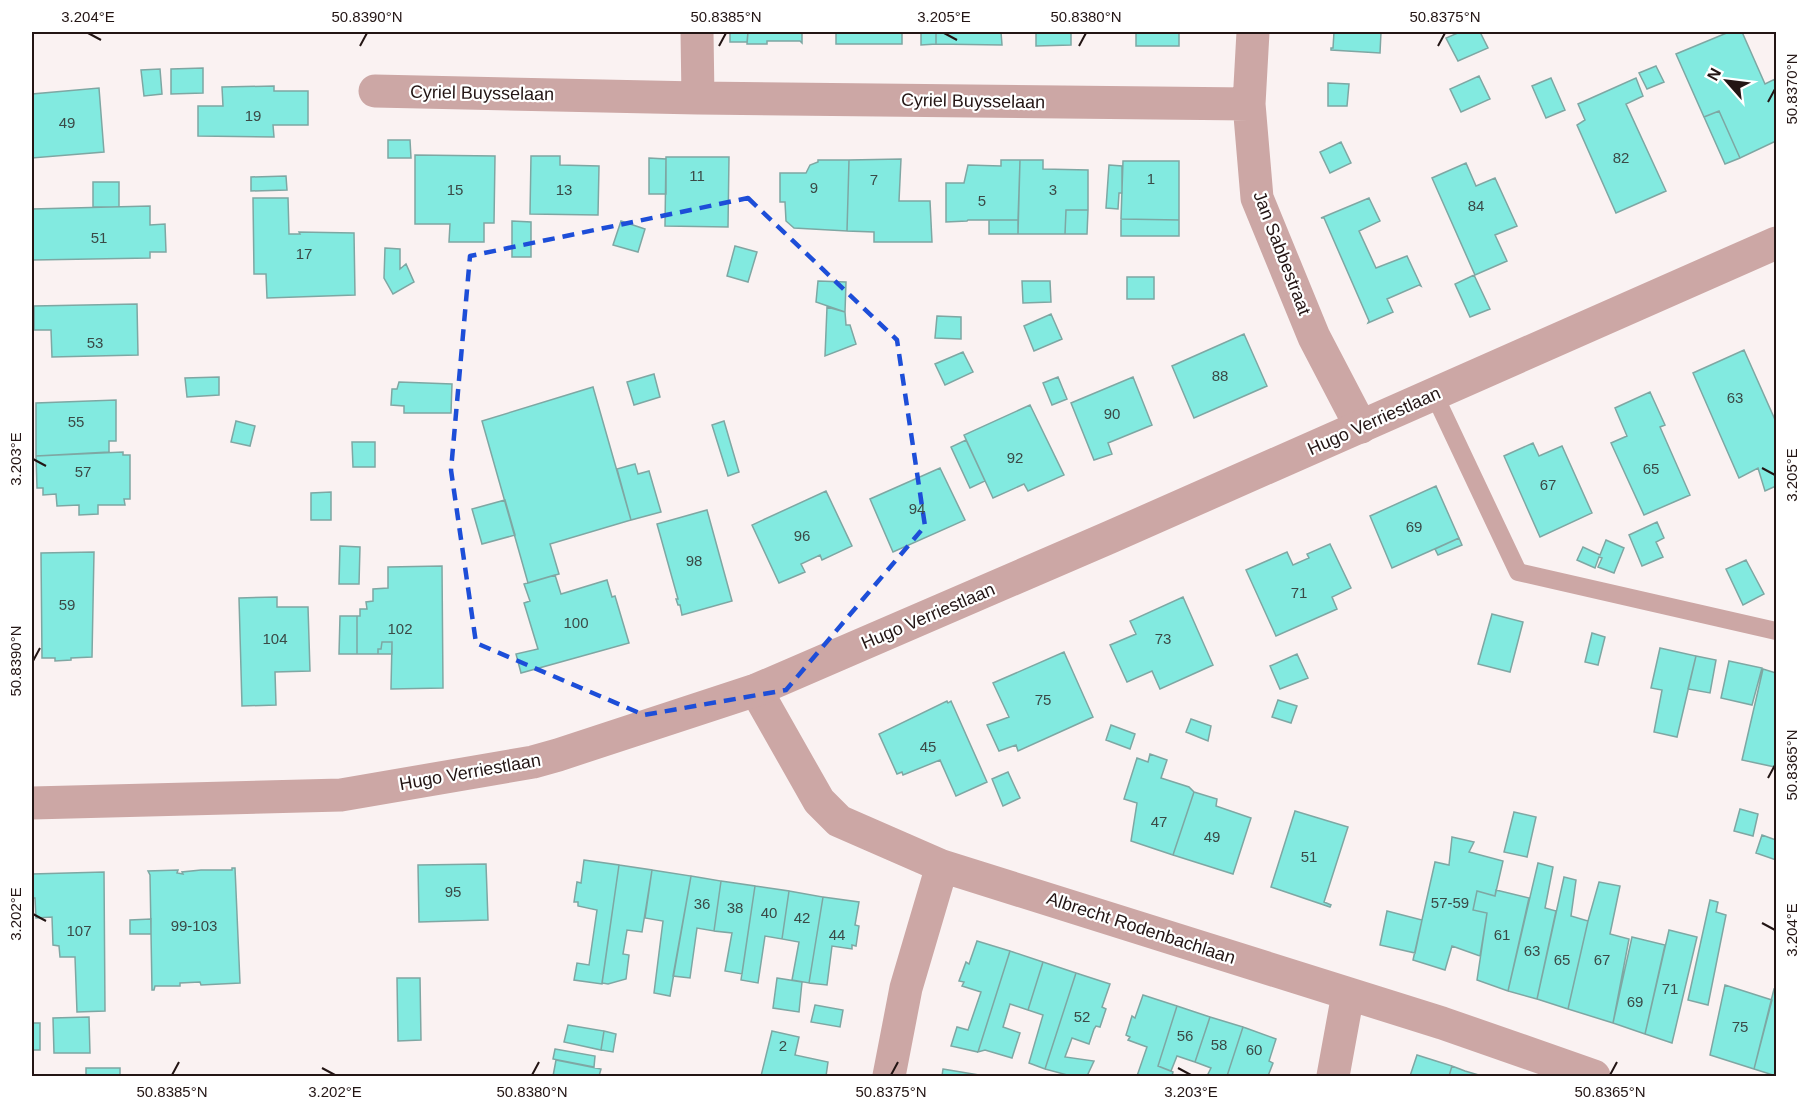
<svg xmlns="http://www.w3.org/2000/svg" width="1808" height="1108" font-family="Arial,sans-serif">
	<rect width="100%" height="100%" fill="#faf2f2"/>
	<path fill="#82eae0" stroke="#7ea7a3" stroke-width="1.5" d="M730,32h18l-1,10h-17z
		M748,32h54v11l-2,-2h-33v3h-20z
		M836,32h66v12h-66z
		M921,32h15v12l-15,1z
		M936,32h65l1,13 -66,-1z
		M1036,32h35v13l-35,1z
		M1136,32h43v14h-43z
		M1334,32h47l-1,21 -49,-3v-2h2z
		M1460,32h20l8,16 -30,13 -12,-23z
		M1729,32h13l23,52 10,-5 1,4v58l-36,17 -21,-47 -15,6 -28,-63z
		M1656,66l8,16 -17,7 -8,-16z
		M203,68v25l-32,1v-25z
		M160,69l2,25 -18,2 -3,-26z
		M1479,76l11,23 -29,13 -11,-23z
		M1551,78l14,32 -19,8 -14,-32z
		M1636,78l7,18 -17,8 40,87 -50,22 -39,-88 8,-5 -7,-16z
		M1328,83l21,1 -2,22h-19z
		M274,86v5h34v34h-35l1,12 -76,-1v-30h25l-1,-19z
		M99,88l5,64 -72,6v-64z
		M1719,111l21,47 -15,6 -21,-47z
		M388,140h22l1,18h-23z
		M1341,142l10,21 -21,10 -10,-21z
		M415,155l80,1 -1,67h-10v19h-35l1,-18h-35z
		M531,156h29v9l39,1 -1,49 -68,-1z
		M666,157h63l-1,70 -63,-1z
		M649,158l17,1v35h-17z
		M901,159l-2,42h31l2,41h-58v-10l-27,-1 2,-71z
		M818,160h31l-2,71 -53,-3 -8,-7 -1,-19h-5v-29h26l4,-8 8,-3z
		M1001,160h19l-2,60h-50l-1,1 -21,1v-39h18l4,-18 33,1z
		M1020,160h23v9l45,1v40h-22l-1,24h-47z
		M1123,161h56v59l-58,-1z
		M1466,163l10,23 19,-8 22,48 -22,9 12,26 -32,14 -43,-97z
		M1109,165l13,1v27h-3l-1,16 -12,-1z
		M286,176l1,14 -36,1v-14z
		M93,182h26v25h-26z
		M253,198h35l1,36h11l-1,-2 55,1 1,62 -88,3 -1,-24h-12z
		M1369,198l11,23 -21,10 17,37 31,-12 14,30 -2,-1 -32,14 6,13 -25,11 1,-2 -45,-103h-3z
		M150,206v19l15,-1 1,28h-16v6l-117,2 -1,-51z
		M1066,210h22l-1,24h-22z
		M1121,219l58,1v16h-58z
		M989,220h29v14h-29z
		M512,221l19,1v35h-19z
		M621,221l24,8 -7,23 -25,-7z
		M735,246l22,6 -9,30 -21,-6z
		M385,248l15,1v20l6,-5 8,18 -21,12 -9,-16z
		M1474,275l16,34 -20,8 -15,-33z
		M1127,277h27v22h-27z
		M818,281l28,1 -1,30 -29,-10z
		M1022,281h28l1,21 -28,1z
		M137,304l1,51 -86,2 -1,-27h-17v-24z
		M827,307l18,5 1,13h4l6,19 -31,12z
		M1051,314l11,25 -28,12 -10,-25z
		M937,316l24,1v22l-26,-1z
		M1244,334l23,52 -73,32 -22,-52z
		M1744,350l32,72v64l-11,5 -7,-23 -19,10 -46,-105z
		M963,352l10,20 -28,13 -10,-21z
		M654,374l6,23 -26,8 -7,-23z
		M219,377v18l-32,2 -2,-19z
		M1058,377l9,22 -15,6 -9,-22z
		M1133,377l19,48 -44,18 4,11 -18,6 -23,-57z
		M399,382l53,2 -1,29h-47v-7l-13,-1 1,-16h5z
		M593,387l38,133 -81,24 9,30 -31,9 -46,-162z
		M1650,392l15,33 -5,2 30,68 -46,20 -33,-72 16,-7 -12,-28z
		M116,400v41h-7v11l-73,4v-53z
		M1030,405l34,70 -36,16 -4,-7 -31,14 -29,-63z
		M236,421l19,5 -5,20 -19,-4z
		M724,421l15,51 -11,4 -16,-51z
		M966,440l19,41 -15,7 -19,-41z
		M352,442h23v25h-22z
		M1533,443l6,13 23,-10 30,67 -52,24 -36,-81z
		M123,452v3h7v44h-6l1,6h-27v9l-19,1v-10l-22,1 -1,-12 -13,1v-7h-6l-1,-32z
		M635,464l3,10 11,-3 12,41 -30,8 -14,-51z
		M940,468l25,52 -72,32 -23,-53z
		M1436,486l23,52 -67,30 -22,-52z
		M826,491l26,55 -30,14 -2,-5 -19,9 4,8 -26,11 -27,-58z
		M331,492v28h-20v-27z
		M505,500l10,35 -33,9 -10,-35z
		M707,510l25,91 -50,14 -2,-10h-2l-2,-6h2l-21,-75z
		M1657,522l7,16 -8,4 7,15 -21,9 -13,-31z
		M1459,538l3,7 -24,10 -3,-6z
		M1606,540l18,8 -10,25 -16,-6 4,-9 -3,-1 -4,11 -18,-8 6,-13 17,8z
		M1330,544l21,44 -19,9 5,12 -61,27 -30,-66 41,-18 6,13 16,-7 -2,-4z
		M340,546l20,1 -1,37h-20z
		M94,552l-2,105 -21,1v2l-16,1v-3h-13l-1,-105z
		M1746,560l18,34 -21,11 -17,-36z
		M442,566l1,122 -52,1 1,-47h-10l-1,7h-3v5h-21v-38h3v-7h7l-1,-7 7,-1v-12l15,-1v-21z
		M555,575l6,19 46,-14 5,17 3,-1 14,47 -108,30 -5,-19 22,-5 -14,-46 6,-2 -6,-17z
		M277,597v10h31l2,64 -35,1 1,33 -34,1 -3,-108z
		M1183,597l30,68 -53,24 -8,-18 -25,11 -17,-37 26,-11 -6,-13z
		M1492,614l31,8 -13,50 -32,-8z
		M340,616h17v38h-18z
		M1592,633l13,4 -7,28 -13,-3z
		M382,642h10v12h-14v-5h3z
		M1660,648l36,8 -19,81 -23,-5 8,-42 -11,-2z
		M1064,652l29,65 -75,34 -2,-6 -17,6 -12,-26 22,-8 -16,-34z
		M1297,654l11,24 -28,11 -10,-23z
		M1696,656l20,4 -6,33 -22,-4z
		M1729,661l33,7 -10,37 -31,-7z
		M1763,669l13,4 -1,94 -33,-7z
		M1278,700l19,6 -6,17 -19,-6z
		M947,701l1,2 3,-2 36,81 -31,14 -16,-36 -37,15 -1,-3 -5,2 -18,-40z
		M1191,719l20,7 -3,15 -22,-9z
		M1111,725l24,9 -5,15 -24,-9z
		M1150,754l17,6 -6,18 28,9 5,5 -21,63 -42,-14 6,-38 -13,-4 13,-41 11,4z
		M1008,772l12,26 -17,8 -11,-27z
		M1194,792l23,7 -1,7 35,12 -18,56 -60,-19z
		M1740,809l18,5 -5,22 -19,-5z
		M1295,811l53,16 -24,75 7,3 -1,2 -59,-20z
		M1514,812l22,5 -9,40 -23,-5z
		M1762,835l14,5v20l-20,-7z
		M1452,837l22,5 -5,10 34,9 -8,35 -18,-5 -4,19 14,3 -7,43 -28,-10 -7,24 -32,-10 22,-98 14,3z
		M584,860l35,5 -17,119 -28,-4 3,-17 12,2 8,-55 -19,-4v-4h-4l3,-20 4,1z
		M1538,863l15,4 -8,41 11,3 -19,88 -29,-8z
		M486,864l2,56 -69,2 -1,-57z
		M619,865l33,5 -10,62 -15,-2 -4,24 6,1 -3,24 -18,5 -6,-1z
		M232,868h3l5,115 -39,2 -1,-3 -20,1v3h-25l-1,4h-2l-2,-115 -2,-4 30,-1 -1,3 6,1 -1,-2 19,-2h31z
		M652,870l39,6 -21,120 -16,-3 9,-72 -18,-3z
		M104,872l1,139 -28,1 -2,-55h-15l-1,-11 -6,-1 -1,-28 -16,1 -1,-20h-3v-24z
		M691,876l30,5 -7,50 -17,-3 -7,50 -17,-2z
		M1564,877l12,3 -5,36 17,5 -20,88 -31,-10z
		M721,881l34,5 -13,88 -17,-3 7,-38 -18,-2z
		M1599,882l21,4 -10,48 19,5 -16,84 -45,-14 20,-88z
		M755,886l34,5 -7,48 -17,-3 -7,47 -17,-3z
		M1496,890l33,8 -21,93 -31,-11 10,-67 -14,-3 4,-19 18,5z
		M789,891l34,6 -14,86 -17,-3 7,-38 -17,-3z
		M823,897l36,5 -4,23 4,1 -3,20 -4,-1v4l-20,-3 -5,39 -18,-2z
		M1710,900l8,2 -2,10 10,3 -18,90 -20,-5z
		M1387,911l35,9 -7,33 -35,-8z
		M151,919v15h-21v-14z
		M1669,930l28,7 -25,106 -27,-9z
		M1632,937l33,8 -20,89 -32,-11z
		M977,941l33,10 -32,101 -27,-6 6,-19 11,3 13,-38 -19,-6 2,-4 -5,-1 7,-19 3,2z
		M1010,951l33,11 -15,48 -18,-6 -7,23 17,6 -8,25 -27,-8 -7,2z
		M1043,962l33,11 -31,96 -16,-6 14,-48 -15,-5z
		M1076,973l34,11 -8,23 4,2 -6,18 -4,-1 -2,3 -5,15 -17,-6 -7,19 29,4 -7,15h-16l-26,-7z
		M397,978h23l1,62 -23,1z
		M777,978l25,4 -3,30 -26,-4z
		M1725,985l47,15 -18,69 -44,-14z
		M1774,989l2,1v86l-22,-7z
		M1143,995l34,11 -19,60 15,6 -1,4h-35l10,-29 -19,-7 2,-3 -4,-2 6,-19 3,2z
		M815,1005l28,5 -3,17 -29,-5z
		M1177,1006l33,11 -15,45 -18,-6 -6,15 -13,-5z
		M89,1017l1,36h-36l-1,-35z
		M1210,1017l33,10 -16,49h-20l4,-8 -16,-6z
		M32,1023h8v27h-8z
		M568,1025l36,6 -3,19 -37,-8z
		M1243,1027l33,12 -7,22 4,2 -5,13h-41z
		M604,1031l12,3 -3,18 -12,-2z
		M772,1031l27,6 -4,18 33,7 -2,14h-65z
		M555,1049l40,7 -1,11 -41,-8z
		M1417,1055l35,11 -3,10h-39z
		M556,1060l45,9 -2,7h-46z
		M1452,1066l13,5 17,5h-33z
		M86,1068h34v8h-34z
		M943,1069l42,7h-43z"/>
	<g fill="none" stroke-linecap="round" stroke-linejoin="round">
		<path stroke="#cca7a5" stroke-width="18" d="M1434,394l84,178 258,59"/>
		<path stroke="#cca7a5" stroke-width="33" d="M697,32l1,66 551,6
			M1253,32l-4,72 8,94 57,139 47,90
			M375,91l323,7
			M756,690l63,111 20,20 103,45 500,157 152,53
			M889,1076l17,-88 36,-122
			M1333,1076l15,-82"/>
		<path stroke="#cca7a5" stroke-width="33" d="M32,803l309,-8 192,-33 25,-7 198,-65 352,-152 668,-295"/>
	</g>
	<path fill="none" stroke="#1d4ed8" stroke-width="4.5" stroke-dasharray="12 8" stroke-linejoin="round" d="M748,198l149,142 28,186 -139,164 -142,25 -168,-72 -25,-173 19,-214z"/>
	<path fill="none" stroke="#231514" stroke-width="2" d="M88,33l13,7M944,33l13,7M360,46l7,-13M719,46l7,-13M1079,46l7,-13M1438,46l7,-13M1768,102l7,-13M33,459l13,7M1762,468l13,7M33,661l7,-13M1768,778l7,-13M33,914l13,7M1762,923l13,7M322,1068l13,7M1178,1068l13,7M172,1075l7,-13M532,1075l7,-13M891,1075l7,-13M1610,1075l7,-13"/>
	<g text-anchor="middle" stroke-width="4.5" stroke-linejoin="round" paint-order="stroke">
		<g font-size="15" fill="#3b4a47">
			<text x="253" y="121">19</text>
			<text x="67" y="128">49</text>
			<text x="1621" y="163">82</text>
			<text x="697" y="181">11</text>
			<text x="1151" y="184">1</text>
			<text x="874" y="185">7</text>
			<text x="814" y="193">9</text>
			<text x="455" y="195">15</text>
			<text x="564" y="195">13</text>
			<text x="1053" y="195">3</text>
			<text x="982" y="206">5</text>
			<text x="1476" y="211">84</text>
			<text x="99" y="243">51</text>
			<text x="304" y="259">17</text>
			<text x="95" y="348">53</text>
			<text x="1220" y="381">88</text>
			<text x="1735" y="403">63</text>
			<text x="1112" y="419">90</text>
			<text x="76" y="427">55</text>
			<text x="1015" y="463">92</text>
			<text x="1651" y="474">65</text>
			<text x="83" y="477">57</text>
			<text x="1548" y="490">67</text>
			<text x="917" y="514">94</text>
			<text x="1414" y="532">69</text>
			<text x="802" y="541">96</text>
			<text x="694" y="566">98</text>
			<text x="1299" y="598">71</text>
			<text x="67" y="610">59</text>
			<text x="576" y="628">100</text>
			<text x="400" y="634">102</text>
			<text x="275" y="644">104</text>
			<text x="1163" y="644">73</text>
			<text x="1043" y="705">75</text>
			<text x="928" y="752">45</text>
			<text x="1159" y="827">47</text>
			<text x="1212" y="842">49</text>
			<text x="1309" y="862">51</text>
			<text x="453" y="897">95</text>
			<text x="1450" y="908">57-59</text>
			<text x="702" y="909">36</text>
			<text x="735" y="913">38</text>
			<text x="769" y="918">40</text>
			<text x="802" y="923">42</text>
			<text x="194" y="931">99-103</text>
			<text x="79" y="936">107</text>
			<text x="837" y="940">44</text>
			<text x="1502" y="940">61</text>
			<text x="1532" y="956">63</text>
			<text x="1562" y="965">65</text>
			<text x="1602" y="965">67</text>
			<text x="1670" y="994">71</text>
			<text x="1635" y="1007">69</text>
			<text x="1082" y="1022">52</text>
			<text x="1740" y="1032">75</text>
			<text x="1185" y="1041">56</text>
			<text x="1219" y="1050">58</text>
			<text x="783" y="1051">2</text>
			<text x="1254" y="1055">60</text>
		</g>
		<g font-size="18" fill="#231514" stroke="#fff">
			<text transform="translate(482 93) rotate(1)" y="6">Cyriel Buysselaan</text>
			<text transform="translate(973 101) rotate(1)" y="6">Cyriel Buysselaan</text>
			<text transform="translate(1282 253) rotate(69)" y="6">Jan Sabbestraat</text>
			<text transform="translate(1374 421) rotate(-24)" y="6">Hugo Verriestlaan</text>
			<text transform="translate(928 616) rotate(-23)" y="6">Hugo Verriestlaan</text>
			<text transform="translate(470 772) rotate(-10)" y="6">Hugo Verriestlaan</text>
			<text transform="translate(1141 928) rotate(18)" y="6">Albrecht Rodenbachlaan</text>
		</g>
	</g>
	<rect width="1808" height="1108" fill="none" stroke="#ffffff" stroke-width="66"/>
	<g transform="translate(1727 81) rotate(298)" stroke="#ffffff" stroke-width="4.5" paint-order="stroke">
	<path d="M0-4.5L10 22L0 15L-10 22Z" fill="#231514"/>
	<text y="-9" font-size="16" font-weight="bold" text-anchor="middle" fill="#231514">N</text>
	</g>
	<rect x="33" y="33" width="1742" height="1042" fill="none" stroke="#231514" stroke-width="2"/>
	<g font-size="15" text-anchor="middle" fill="#231514">
		<text x="88" y="22">3.204°E</text>
		<text x="367" y="22">50.8390°N</text>
		<text x="726" y="22">50.8385°N</text>
		<text x="944" y="22">3.205°E</text>
		<text x="1086" y="22">50.8380°N</text>
		<text x="1445" y="22">50.8375°N</text>
		<text transform="translate(1792 89) rotate(-90)" y="5">50.8370°N</text>
		<text transform="translate(16 459) rotate(-90)" y="5">3.203°E</text>
		<text transform="translate(1792 475) rotate(-90)" y="5">3.205°E</text>
		<text transform="translate(16 661) rotate(-90)" y="5">50.8390°N</text>
		<text transform="translate(1792 765) rotate(-90)" y="5">50.8365°N</text>
		<text transform="translate(16 914) rotate(-90)" y="5">3.202°E</text>
		<text transform="translate(1792 930) rotate(-90)" y="5">3.204°E</text>
		<text x="172" y="1097">50.8385°N</text>
		<text x="335" y="1097">3.202°E</text>
		<text x="532" y="1097">50.8380°N</text>
		<text x="891" y="1097">50.8375°N</text>
		<text x="1191" y="1097">3.203°E</text>
		<text x="1610" y="1097">50.8365°N</text>
	</g>
</svg>
